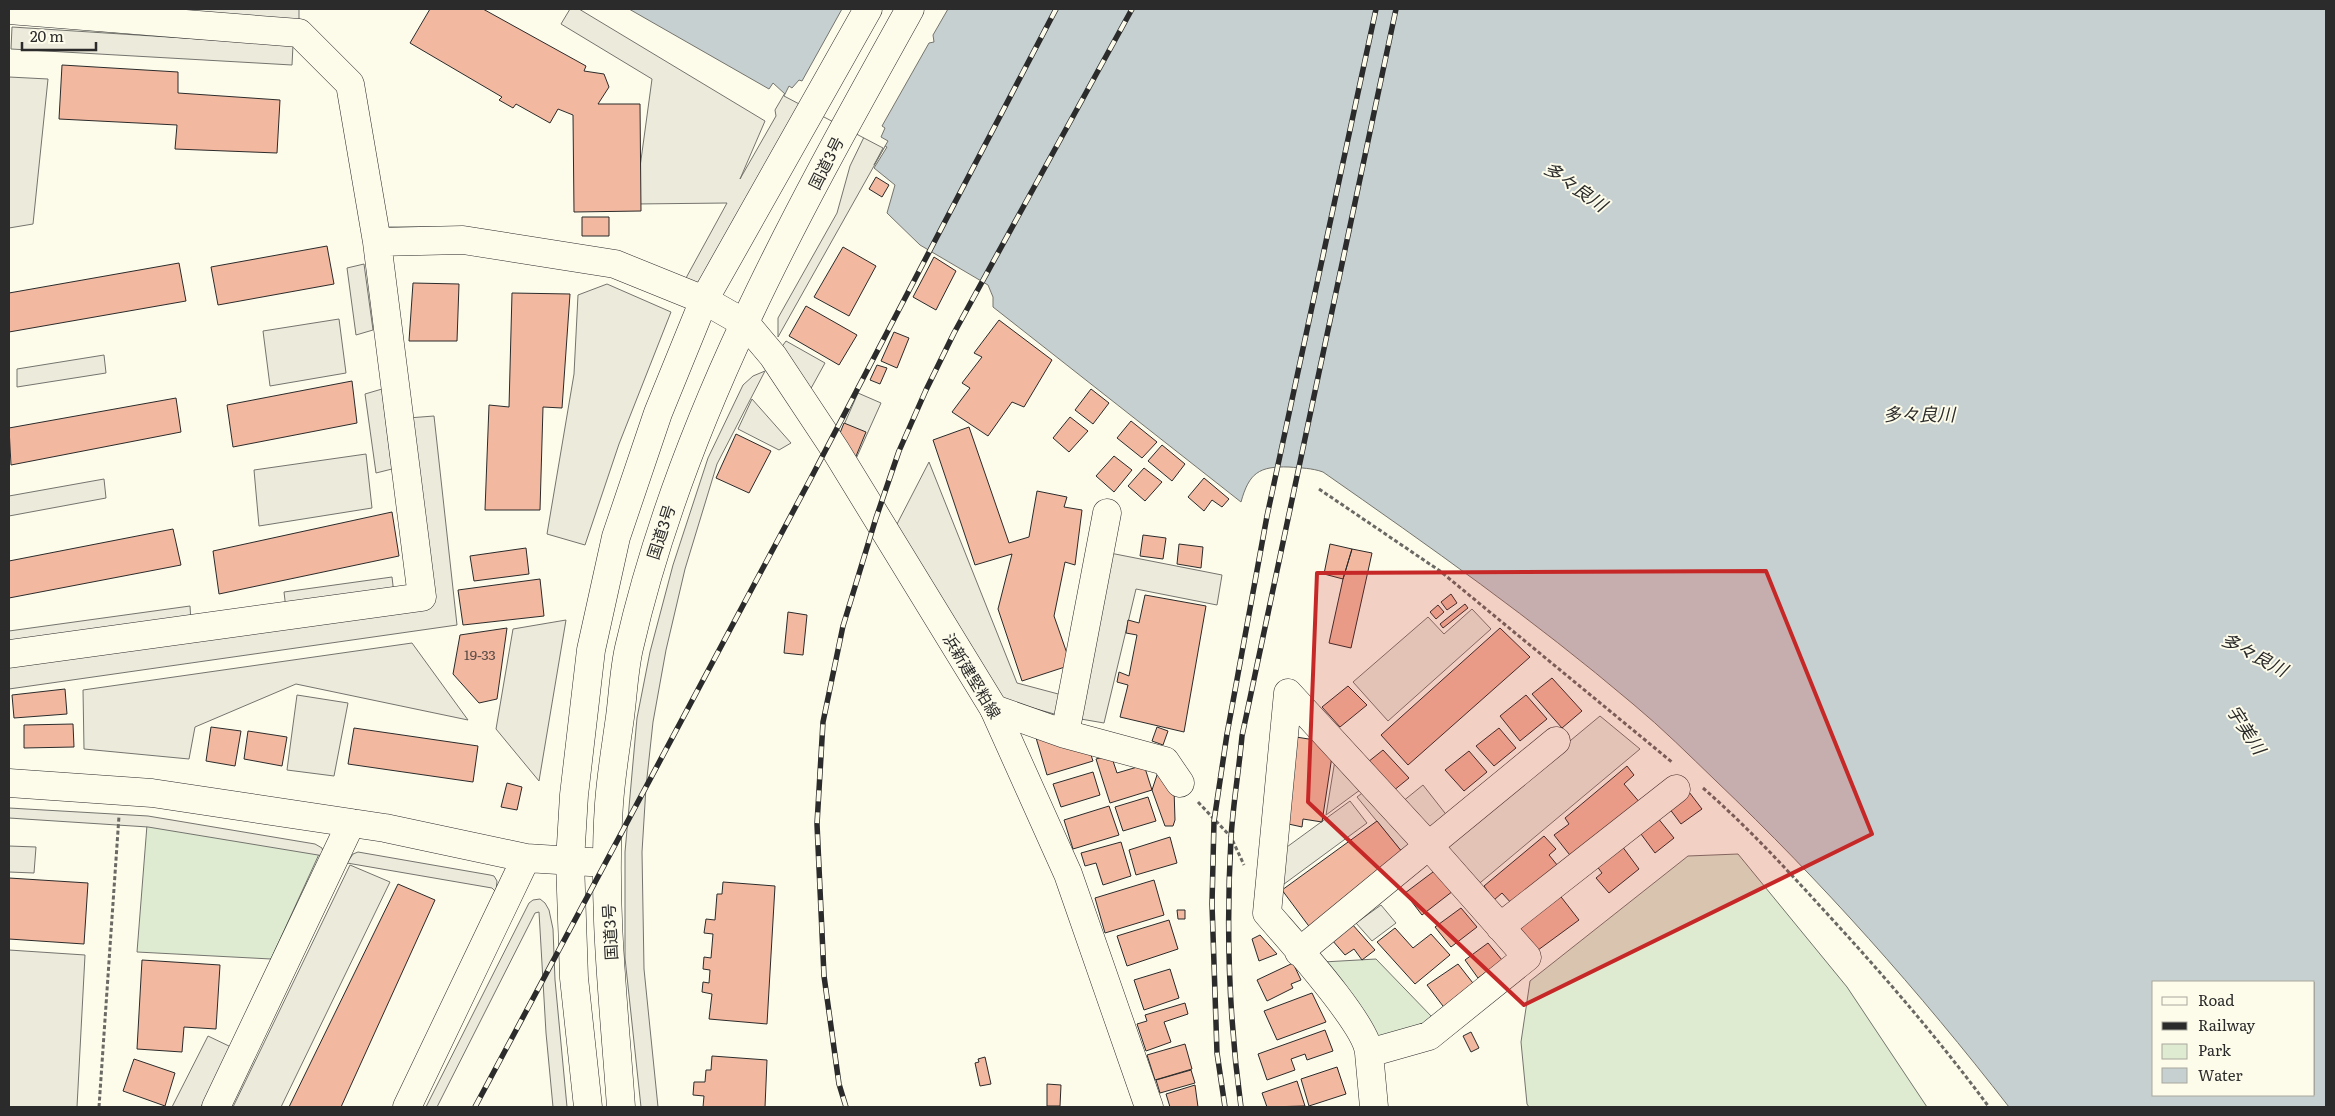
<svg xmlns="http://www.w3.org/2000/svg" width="2335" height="1116" font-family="Literata,'Noto Sans JP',serif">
	<rect width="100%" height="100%" fill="#fdfbea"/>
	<path fill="#deebd1" stroke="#74746e" d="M147,825l173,27 -49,107 -134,-7z
		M1738,854l109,133 80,120h-398l-2,-3 -6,-62 9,-61 158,-125z
		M1376,959l57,59 -12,12 -40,12 -58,-80z"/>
	<path fill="#eceadb" stroke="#74746e" d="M108,9h191v14z
		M570,9h9l186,112 -25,58 36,-63 -1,-6 14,-24 68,-77 -154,277 -315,-52v-7h42l66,5 183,49 7,-3 41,-75 -92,1 17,-125 -91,-55z
		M12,27l281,18 -1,20 -281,-16z
		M9,77l39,2 -15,145 -24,4z
		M865,135l23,6 -110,196v-19l59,-105 13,-47z
		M364,264l9,66 -17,5 -9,-67z
		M607,284l64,28 -52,132 -34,101 -38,-11 27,-160 4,-79z
		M339,319l7,54 -76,13 -7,-55z
		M786,341l39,22 -16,29 -31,-40z
		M104,355l2,18 -89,14v-18z
		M765,371l-48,93 -32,105 -19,81 -13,72 -7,65 -4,65 2,117 14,138h-17l-16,-149v-106l12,-134 13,-66 23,-87 35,-107 35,-73 10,-9z
		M382,389l10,80 -16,4 -11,-79z
		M858,393l23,10 -26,58 -16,-25z
		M752,399l39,44 -12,7 -41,-21z
		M434,416l23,209 -448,64v-26l422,-59 -23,-186z
		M366,454l6,54 -113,18 -5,-56z
		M929,462l88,221 45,12 -4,20 -62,-17 -100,-172z
		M104,479l2,19 -97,18v-20z
		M1110,553l112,22 -5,30 -81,-16 -32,134 -29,-5z
		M392,577l2,17 -108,15 -2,-17z
		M190,606l1,16 -182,24v-15z
		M1472,609l19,20 -103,92 -35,-39 75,-65 16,17z
		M566,620l-27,161 -43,-52 17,-100z
		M412,643l56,77 -172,-36 -101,43 -6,32 -105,-10 -1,-59z
		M297,695l51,8 -14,73 -47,-6z
		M1600,716l40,33 -165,138 -34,-39z
		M1336,754l28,33 -38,28z
		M1423,785l29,37 -20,16 -30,-36z
		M1370,787l52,59 -15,12 -50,-61z
		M1350,801l17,22 -87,64v-35z
		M9,808l139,8 167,28 7,4 2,8 -176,-29 -139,-9z
		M9,846l27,1 -2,26 -25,-1z
		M358,852l132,23 4,1 3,5 -1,11 -4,-4 -145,-25 6,-9z
		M350,865l40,17 -109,225h-48z
		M540,899l5,4 4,7 4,19 2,51 12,127h-14l-7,-74 -7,-121 -4,1 -98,194h-11l103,-204 4,-3z
		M1381,905l15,18 -24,18 -16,-18z
		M9,950l76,5 -8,152h-68z
		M208,1036l23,11 -30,60h-29z"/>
	<path fill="#c7d0d0" stroke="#74746e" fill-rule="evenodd" d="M629,9h1697v1098h-317c-90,-116 -187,-225 -293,-326 -27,-26 -54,-53 -83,-77 -99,-84 -204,-158 -310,-232 -11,-4 -22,-4 -34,-5 -30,-1 -40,6 -48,35l-248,-195v-10l-5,-12 -68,-40 -33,-32 8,-28 -21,-17 13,-21 -102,-53 -12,-11 -4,6zM2154,982h160v113h-160z"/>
	<path fill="#fdfbea" stroke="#74746e" d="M842,9h106l-15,26 1,7 -5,1 -47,83 3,2 -4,9 7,4 -14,24 9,-17 -99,-52 5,-10 3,2 7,-8 3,1z"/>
	<path fill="#f2b8a0" stroke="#2b2b2b" d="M430,9h53l103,57 -2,5 20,3 5,13 -11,17h42l1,107 -67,1 -1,-97 -15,-6 -8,14 -34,-19 -3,4 -14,-8 3,-3 -92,-54z
		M62,65l116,7v21l102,7 -3,53 -102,-4 2,-24 -118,-6z
		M876,177l13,8 -7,12 -13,-8z
		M582,217h27v19h-27z
		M327,246l7,38 -116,21 -7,-38z
		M843,247l33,19 -27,50 -35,-19z
		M934,257l22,14 -20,39 -23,-13z
		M179,263l7,38 -177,31v-39z
		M413,283l46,1 -2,57h-48z
		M512,293l58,1 -8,114 -19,-1 -3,103h-55l4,-105 20,2z
		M806,306l51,29 -18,30 -50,-29z
		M999,320l53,40 -28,47 -12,-5 -24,34 -36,-24 18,-24 -8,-5 20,-26 -8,-4z
		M894,332l15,6 -12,30 -16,-7z
		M877,365l10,3 -7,16 -10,-4z
		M352,381l5,42 -124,24 -6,-42z
		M1091,389l18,14 -16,21 -18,-14z
		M176,398l5,34 -170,33 -2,-37z
		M1070,417l18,14 -19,21 -16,-14z
		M1131,421l26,21 -15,16 -25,-20z
		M844,423l22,9 -12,29 -18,-18z
		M969,427l40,116 20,-6 8,-46 30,6 -3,10 18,3 -7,55 -10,-3 -11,54 17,49 -49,16 -24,-72 14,-55 -37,11 -42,-125z
		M736,434l35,17 -22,42 -33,-15z
		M1162,445l23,19 -13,17 -24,-20z
		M1114,456l18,14 -18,22 -18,-16z
		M1144,468l18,14 -17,19 -17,-15z
		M1204,478l25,21 -7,8 -10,-7 -8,11 -16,-14z
		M392,512l7,44 -180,38 -6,-43z
		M173,529l8,36 -172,33v-37z
		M1143,535l23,3 -3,21 -23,-3z
		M1179,544l24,3 -2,21 -24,-4z
		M1330,544l22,5 -9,30 -19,-5z
		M526,548l3,26 -55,7 -4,-25z
		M1352,549l20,4 -21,95 -22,-5 14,-64z
		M540,579l4,37 -81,9 -5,-35z
		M1451,594l6,9 -10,7 -6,-8z
		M1145,595l61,11 -22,126 -64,-15 8,-32 -11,-3 2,-10 10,4 8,-41 -11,-2 2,-13 11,3z
		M1465,604l3,4 -25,20 -3,-4z
		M1438,605l6,7 -8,7 -6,-7z
		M788,612l19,3 -4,40 -19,-2z
		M507,628l-10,71 -18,4 -26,-29 7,-39z
		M1500,628l30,29 -122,108 -27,-30z
		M1552,678l30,33 -20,17 -30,-34z
		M1348,686l19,19 -27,22 -18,-20z
		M65,689l2,25 -53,4 -2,-23z
		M1526,695l21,24 -27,22 -20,-25z
		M73,724l1,23 -50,1v-23z
		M211,727l30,4 -6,35 -29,-5z
		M1157,727l11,4 -5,14 -11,-4z
		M354,728l124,18 -5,36 -125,-18z
		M1499,728l17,20 -22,18 -18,-20z
		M248,731l39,6 -5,29 -38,-7z
		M1034,731l54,15 5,15 -46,14z
		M1296,737l38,6 -12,79 -19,-3 -1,8 -18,-4z
		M1383,750l26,28 -16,13 -25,-29z
		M1469,751l18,21 -23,19 -19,-21z
		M1111,755l6,18 27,-8 8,25 -42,13 -14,-44z
		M1627,766l7,9 -10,9 17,20 -68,55 -19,-24 15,-11 -4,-6z
		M1093,772l7,23 -39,12 -8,-23z
		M1158,772l16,17 1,31 -2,6h-8l-13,-36z
		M507,783l15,4 -5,23 -16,-3z
		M1686,788l16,21 -21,15 -15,-20z
		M1148,797l8,24 -33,10 -8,-24z
		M1109,806l10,29 -46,14 -9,-29z
		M1657,817l17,21 -19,15 -17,-23z
		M1377,821l30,37 -96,71 -29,-39z
		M1544,836l12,13 -7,6 9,11 -46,38 -10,-11 -8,7 -10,-14z
		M1170,837l7,26 -41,12 -7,-25z
		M1121,842l10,34 -28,9 -7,-22 -11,3 -4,-13z
		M1619,842l20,27 -30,24 -13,-15 6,-5 -9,-12z
		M1437,869l16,22 -31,24 -17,-22z
		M9,878l79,5 -4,61 -75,-5z
		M1154,880l10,35 -59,18 -10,-35z
		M723,882l52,4 -8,138 -58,-5 3,-25 -10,-2 1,-10 6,1 1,-13 -7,-1 1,-12 7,1 2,-24 -9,-1 2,-14 9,1 2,-26h5z
		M398,884l37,16 -94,207h-52z
		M1558,893l21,27 -45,33 -19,-26z
		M1461,908l16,19 -26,20 -16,-20z
		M1177,910h8v9h-7z
		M1169,920l9,29 -51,17 -10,-30z
		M1352,924l23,26 -13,10 -8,-11 -9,6 -13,-15z
		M1395,928l18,20 18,-14 19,21 -35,29 -38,-42z
		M1260,935l17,19 -18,7 -7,-22z
		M1488,943l14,17 -24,18 -13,-18z
		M142,960l78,5 -4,64 -32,-2 -2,25 -45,-3z
		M1293,963l8,17 -10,4 2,4 -26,13 -10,-21z
		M1458,964l18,23 -30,23 -19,-25z
		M1170,969l9,29 -35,12 -10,-30z
		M1312,993l14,29 -49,18 -13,-29z
		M1185,1003l3,11 -24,8 7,20 -25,9 -9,-27 10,-3 -2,-6z
		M1325,1030l8,21 -26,9 -2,-6 -14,5 4,11 -28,10 -9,-26z
		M1471,1032l8,16 -8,4 -8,-16z
		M1185,1044l7,25 -37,11 -8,-25z
		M712,1056l55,4 -2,47h-62l1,-11 -11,-1 1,-13h11l1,-12h5z
		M985,1057l6,27 -11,2 -5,-23 4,-1 -1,-3z
		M134,1059l41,14 -10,33 -42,-15z
		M1337,1067l9,27 -37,12 -8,-27z
		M1191,1070l4,13 -35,10 -4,-13z
		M1297,1081l8,25 -38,1 -5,-14z
		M1047,1084l14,1 -1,21h-13z
		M1195,1085l3,22h-28l-4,-13z"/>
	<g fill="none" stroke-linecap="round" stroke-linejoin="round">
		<g stroke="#2b2b2b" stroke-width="29">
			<path id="minor" d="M9,10l290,23 51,51 27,158 45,355 -413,57
				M377,242l86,-2 152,24 89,36
				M994,709l71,25 100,27 15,22
				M1065,734l42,-221
				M9,783l143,10 233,35 141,30 80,5
				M1500,927l176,-138
				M1299,952l257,-211
				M1369,1053l60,-17 98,-79 -98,-111 -141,-153 -21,220c22,26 100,111 102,140l5,54
				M216,1107l135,-284
				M407,1107l119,-249"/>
		</g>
		<g stroke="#2b2b2b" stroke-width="29">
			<path id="major" d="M704,300l42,24 27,32 63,95 158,258 74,165 81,233"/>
		</g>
		<g stroke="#2b2b2b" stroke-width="29">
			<path id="highway" d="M588,1107l-14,-129 -4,-117 4,-66 17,-145 25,-113 42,-124 46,-113 164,-291
				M621,1107c-7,-100 -19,-202 -12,-303 2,-29 7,-58 11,-87 3,-23 4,-47 9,-69 52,-229 168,-436 281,-639"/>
		</g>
		<path stroke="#6a6964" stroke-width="3" stroke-dasharray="4 2.5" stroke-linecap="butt" d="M1319,489l121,82 233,192
			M1703,788c46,40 87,85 128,130 56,61 109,123 158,189
			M1198,802l33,35 13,28
			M99,1107l20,-291"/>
		<use href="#minor" stroke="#fdfbea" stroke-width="28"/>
		<use href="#major" stroke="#fdfbea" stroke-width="28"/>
		<use href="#highway" stroke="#fdfbea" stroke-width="28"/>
		<g stroke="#2b2b2b" stroke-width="5.5">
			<path id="rail" d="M475,1107l336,-629 245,-469
				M846,1107l-7,-23 -15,-108 -7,-152 6,-102 20,-96 33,-108 23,-67 27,-61 28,-57 178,-324
				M1225,1107l-8,-54 -5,-149 2,-83 13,-87 40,-218 109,-507
				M1241,1107c-12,-88 -15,-180 -10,-269 2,-34 8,-68 11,-102l154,-727"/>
		</g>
		<use href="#rail" stroke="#fdfbea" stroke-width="4" stroke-dasharray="11" stroke-linecap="butt"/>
	</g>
	<path fill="#c62828" fill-opacity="0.2" stroke="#c62828" stroke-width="4" stroke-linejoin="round" d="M1766,571l106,263 -348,171 -216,-203 9,-229z"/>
	<g text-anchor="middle" stroke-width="4" stroke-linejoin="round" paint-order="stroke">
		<g font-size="14" fill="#5d4e48">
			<text x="480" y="660">19-33</text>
		</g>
		<g font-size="16" fill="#2b2b2b" stroke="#fdfbea">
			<text transform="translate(826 163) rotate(-63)" y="6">国道3号</text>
			<text transform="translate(661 532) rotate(-72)" y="6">国道3号</text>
			<text transform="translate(972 676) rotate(59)" y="6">浜新建堅粕線</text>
			<text transform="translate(610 932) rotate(-93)" y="6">国道3号</text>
		</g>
		<g font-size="18" font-style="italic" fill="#2b2b2b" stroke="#fdfbea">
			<text transform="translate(1575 187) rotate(35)" y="6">多々良川</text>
			<text x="1919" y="421">多々良川</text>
			<text transform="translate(2254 655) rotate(28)" y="6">多々良川</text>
			<text transform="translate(2246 730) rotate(57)" y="6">宇美川</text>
		</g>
	</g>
	<rect width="2335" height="1116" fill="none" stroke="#2b2b2b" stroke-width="20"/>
	<rect x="2152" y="981" width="162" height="115" fill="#fdfbea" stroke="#a9a89e"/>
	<rect x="2162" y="997" width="25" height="8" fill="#fdfbea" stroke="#a9a89e"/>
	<text x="2198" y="1006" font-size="15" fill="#2b2b2b">Road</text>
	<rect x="2162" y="1022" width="25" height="8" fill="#2b2b2b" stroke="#a9a89e"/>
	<text x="2198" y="1031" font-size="15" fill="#2b2b2b">Railway</text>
	<rect x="2162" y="1044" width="25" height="15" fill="#deebd1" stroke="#a9a89e"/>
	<text x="2198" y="1056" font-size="15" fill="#2b2b2b">Park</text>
	<rect x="2162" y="1068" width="25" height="15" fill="#c7d0d0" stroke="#a9a89e"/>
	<text x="2198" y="1081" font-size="15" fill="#2b2b2b">Water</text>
	<path d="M22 42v8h74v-8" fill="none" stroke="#2b2b2b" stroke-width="2.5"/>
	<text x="30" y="42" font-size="15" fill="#2b2b2b" stroke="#fdfbea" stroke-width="4" paint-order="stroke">20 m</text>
</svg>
